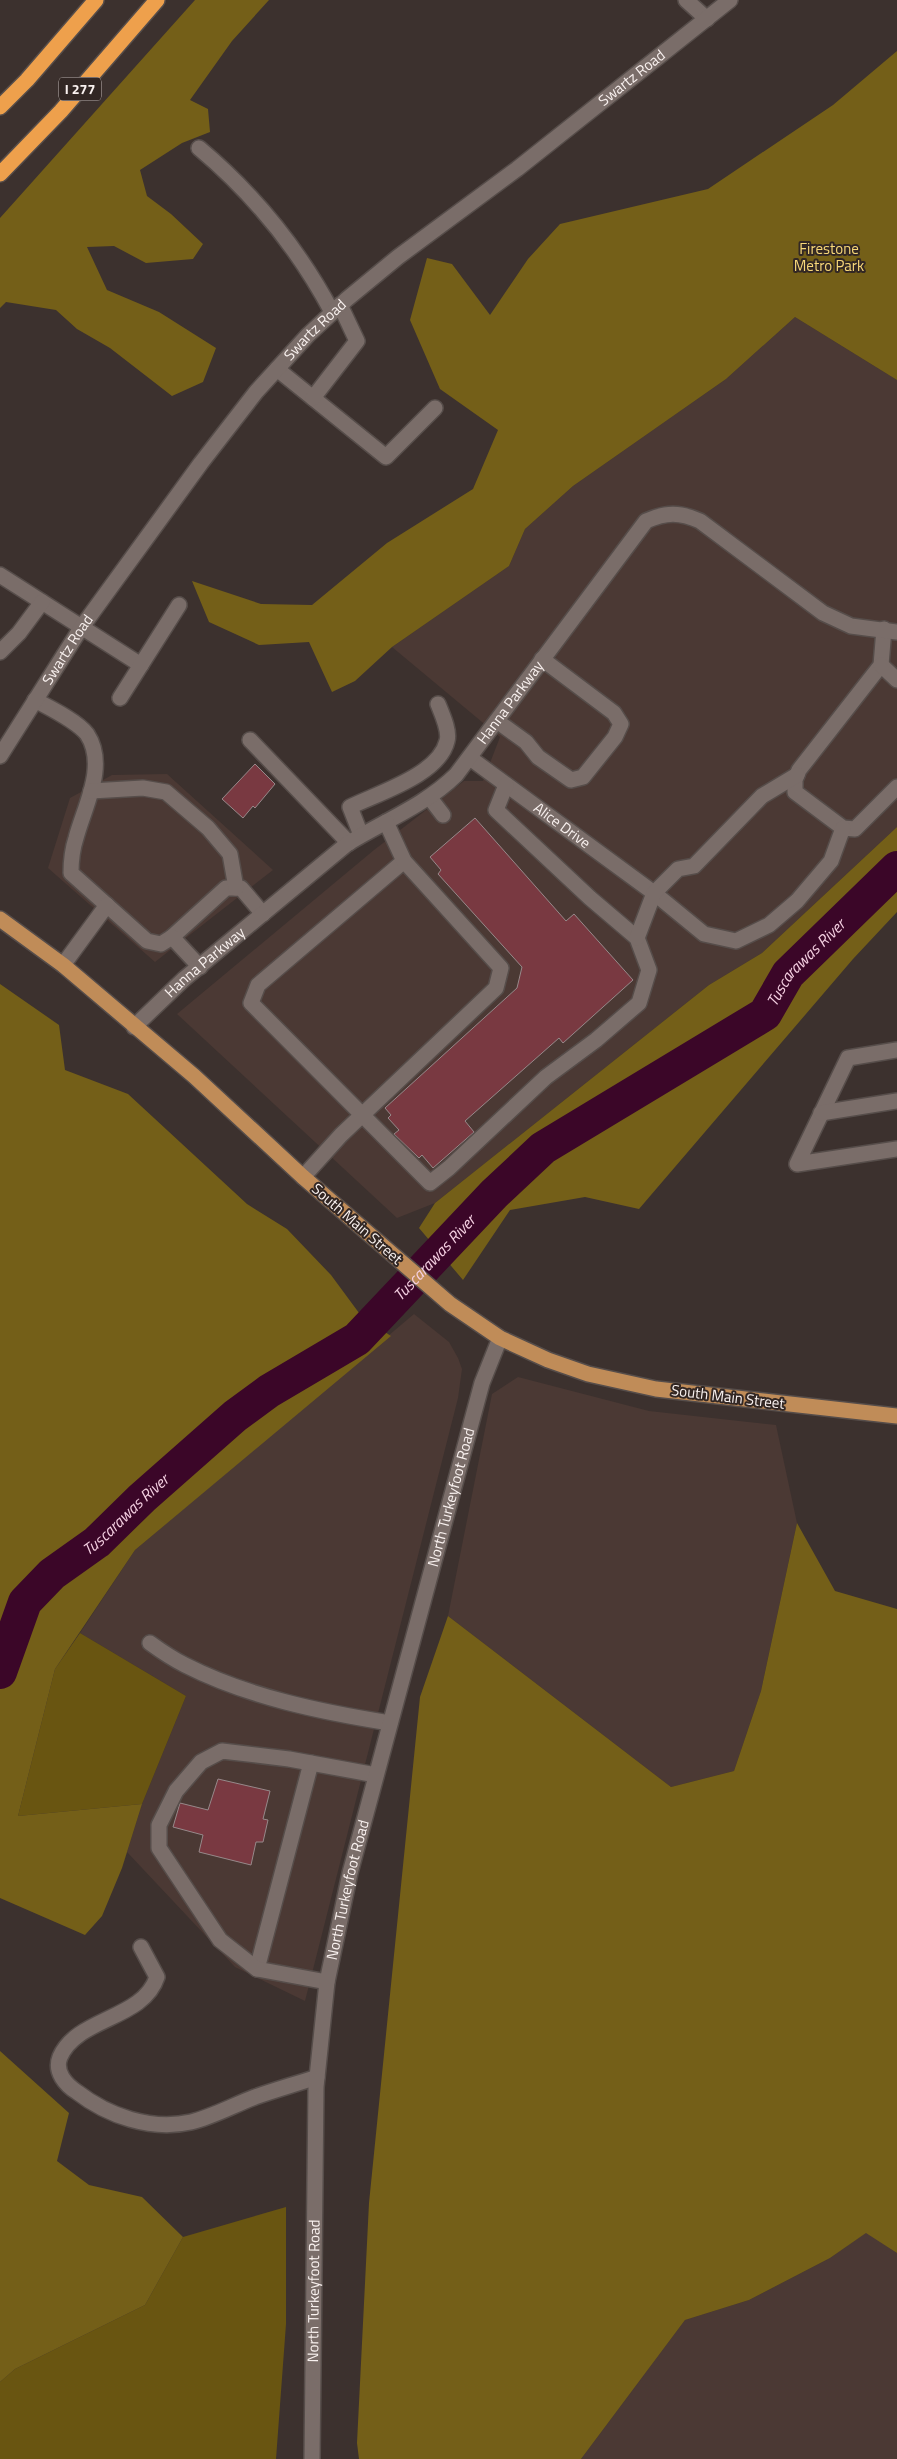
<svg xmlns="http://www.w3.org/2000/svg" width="897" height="2459" font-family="'Titillium Web',sans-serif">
	<rect width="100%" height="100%" fill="#3c312e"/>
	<path fill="#4b3934" d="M795,317l102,63v447l-135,126 -53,32 -274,218 -38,15 -220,-204 197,-164 90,-69h19l17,-44 -108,-90 117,-81 16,-37 48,-43 153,-107z
		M167,774l106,96 -118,92 -107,-94 22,-70 42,-23z
		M414,1314l35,28 9,16 4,11 -4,29 -153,603 -70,-34 -108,-115 15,-48 44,-108 -106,-63 55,-83z
		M518,1377l131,34 127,14 21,98 -36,168 -27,80 -63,16 -223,-171 44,-222z
		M867,2232l30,21v206h-316l104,-139 64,-20 81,-42z"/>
	<path fill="#695511" d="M80,1633l106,63 -44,108 -124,12 37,-147z
		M286,2207v117l-10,135h-276v-77l15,-13 130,-64 38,-68z"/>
	<path fill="#745f18" d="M195,0h74l-37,41 -42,59 18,9 2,23 -28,11 -42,27 7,26 24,18 32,30 -10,15 -47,4 -32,-17 -27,1 20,43 52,22 57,36 -13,34 -31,14 -62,-48 -33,-19 -21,-19 -50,-8 -6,6v-90z
		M897,51v329l-102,-63 -69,62 -153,107 -48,43 -16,37 -117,81 -37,34 -23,11 -23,-50 -50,3 -50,-23 -17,-41 69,23 51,1 75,-62 86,-54 25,-59 -58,-41 -30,-69 17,-62 25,6 38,51 38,-56 32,-35 148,-35 125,-84z
		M897,827v85l-44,47 -214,250 -54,-12 -75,13 -47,70 -44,-52 16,-25 274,-218 53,-32z
		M0,984l59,41 6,45 63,24 119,110 40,25 44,46 31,42 29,19 -256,214 -80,119 -37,147 124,-12 -20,64 -20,48 -17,19 -85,-37z
		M797,1523l38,68 62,18v644l-31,-20 -36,25 -81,42 -64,20 -104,139h-222l-2,-16 12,-240 51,-506 28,-81 223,171 63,-16 27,-80z
		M0,2051l69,62 -12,48 32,24 53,12 41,40 -38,68 -130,64 -15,13z"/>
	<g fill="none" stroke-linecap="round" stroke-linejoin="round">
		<path stroke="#3b0628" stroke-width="34" id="s1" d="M0,1672l25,-70 27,-28 45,-32 45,-44 93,-82 34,-25 88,-52 137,-145 49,-46 222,-134 23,-40 109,-106"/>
	</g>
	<path fill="#793941" stroke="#97898a" d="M255,764l20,20 -20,24 -2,-2 -10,12 -21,-19z
		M475,818l91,103 8,-7 59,66 -70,63 -4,-5 -94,83 9,11 -41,36 -11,-13 -3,3 -25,-24 5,-4 -11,-12 3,-3 -6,-7 132,-120 5,-21 -84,-93 3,-4 -11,-13z
		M218,1779l52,12 -7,28 5,1 -5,22h-7l-5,23 -52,-13 4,-17 -30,-8 7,-24 28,7z"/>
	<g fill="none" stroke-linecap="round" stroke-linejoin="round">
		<g stroke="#564d4a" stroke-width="18">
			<g id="minor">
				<path d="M686,0l21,19"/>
				<path d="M199,148c56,47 99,100 133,164"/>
				<path d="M277,369l109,88 49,-49"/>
				<path d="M313,398l44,-57 -17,-36"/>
				<path d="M0,575l141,90"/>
				<path d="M884,629l-3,36 -82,105 -4,10v12l48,36 12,1 42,-42"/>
				<path d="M0,652l19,-19 23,-31"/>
				<path d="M881,665l16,15"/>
				<path d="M120,698l59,-93"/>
				<path d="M35,700c15,8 42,21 52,34 21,32 -3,73 -11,104 -4,12 -5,23 -5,35l76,68 14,3 11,-7 54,-49h15l22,26"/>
				<path d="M497,721l29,21 12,15 33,23 12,-3 32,-40 6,-13 -7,-11 -72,-54"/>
				<path d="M250,740l99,103"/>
				<path id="s2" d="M0,756l81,-128 120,-165 55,-71 52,-57 39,-36 51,-42 119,-88 213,-169"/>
				<path id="s3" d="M470,758l184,135 50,41 32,7 33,-16 28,-24 34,-40 12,-33"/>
				<path d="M91,791l52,-3 23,4 42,36 22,26 6,34"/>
				<path d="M430,798l13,17"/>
				<path d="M361,835l-11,-28c28,-14 89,-32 97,-66 3,-10 -5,-27 -9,-37"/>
				<path d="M404,861l-146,124 -7,18 179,180 19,-15 97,-91 50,-37 43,-37 10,-33 -12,-32 -47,-40 -94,-88 10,-25"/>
				<path d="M172,937l28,30"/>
				<path d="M637,938l17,-45 24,-24 16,-3 68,-70 35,-21"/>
				<path d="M63,965l44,-60"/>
				<path id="s4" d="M134,1027l50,-48 163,-135c37,-23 77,-38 109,-69l190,-254c20,-9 34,-9 54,0l123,92 28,13 46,6"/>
				<path d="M897,1050l-49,8 -51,106 100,-15"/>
				<path d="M821,1113l76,-12"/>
				<path d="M303,1177l38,-42 155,-147 5,-20 -97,-107 -18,-39"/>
				<path d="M150,1643c11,8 23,16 35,22 63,32 136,47 205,58"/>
				<path d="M141,1947l16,30c-14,43 -80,40 -97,80 -6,15 6,28 17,35 31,24 74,39 114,30 21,-5 43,-17 64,-25 20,-7 41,-13 62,-20"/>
				<path d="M257,1969l54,-206"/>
				<path d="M327,1982l-70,-13 -37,-29 -61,-92v-23l17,-34 25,-29 21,-11 67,8 87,16"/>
				<path id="s5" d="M312,2459l4,-372 11,-105 23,-109 132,-490 18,-45"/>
			</g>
		</g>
		<g stroke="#564d4a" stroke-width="18">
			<path id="major" d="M0,919l63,46 131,111 109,101 147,127 50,34 48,22 40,14 68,15 241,27"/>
		</g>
		<g stroke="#564d4a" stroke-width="18">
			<path id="highway" d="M0,107l27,-27 69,-80
				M0,174l61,-63 96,-111"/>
		</g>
		<use href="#minor" stroke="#7a6d69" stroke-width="15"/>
		<use href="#major" stroke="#c08c58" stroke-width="15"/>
		<use href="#highway" stroke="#eea04c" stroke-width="15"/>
	</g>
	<g text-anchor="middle" stroke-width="4" stroke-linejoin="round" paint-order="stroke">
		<rect fill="#322724" stroke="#bdb4b2" stroke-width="1" x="59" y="77.5" width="42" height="23" rx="4"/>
		<g font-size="14" font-weight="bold" fill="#f9f1ef">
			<text x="80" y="94">I 277</text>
		</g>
		<g font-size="15" fill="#f9f1ef" stroke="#322724">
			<text dy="5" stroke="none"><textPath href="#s2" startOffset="936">Swartz Road</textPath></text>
			<text dy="5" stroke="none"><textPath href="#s2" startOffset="531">Swartz Road</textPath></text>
			<text dy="5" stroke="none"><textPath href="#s2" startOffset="126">Swartz Road</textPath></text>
			<text dy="5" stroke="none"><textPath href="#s4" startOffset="501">Hanna Parkway</textPath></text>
			<text dy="5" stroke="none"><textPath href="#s3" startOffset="114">Alice Drive</textPath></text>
			<text dy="5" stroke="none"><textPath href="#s4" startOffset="96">Hanna Parkway</textPath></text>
			<text transform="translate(357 1224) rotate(41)" y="5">South Main Street</text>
			<text transform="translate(728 1397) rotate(7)" y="5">South Main Street</text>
			<text dy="5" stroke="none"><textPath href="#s5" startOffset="978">North Turkeyfoot Road</textPath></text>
			<text dy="5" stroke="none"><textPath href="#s5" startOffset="572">North Turkeyfoot Road</textPath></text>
			<text dy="5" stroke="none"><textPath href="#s5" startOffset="168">North Turkeyfoot Road</textPath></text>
		</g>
		<g font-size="15" fill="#f8d879" stroke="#322724">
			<text x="829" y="254">Firestone<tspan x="829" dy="17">Metro Park</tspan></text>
		</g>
		<g font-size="16" font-style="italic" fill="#f5d0e2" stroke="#322724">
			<text dy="6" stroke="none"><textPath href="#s1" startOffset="1092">Tuscarawas River</textPath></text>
			<text dy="6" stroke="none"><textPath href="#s1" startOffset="612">Tuscarawas River</textPath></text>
			<text dy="6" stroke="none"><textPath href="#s1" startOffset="208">Tuscarawas River</textPath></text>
		</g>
	</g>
</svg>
